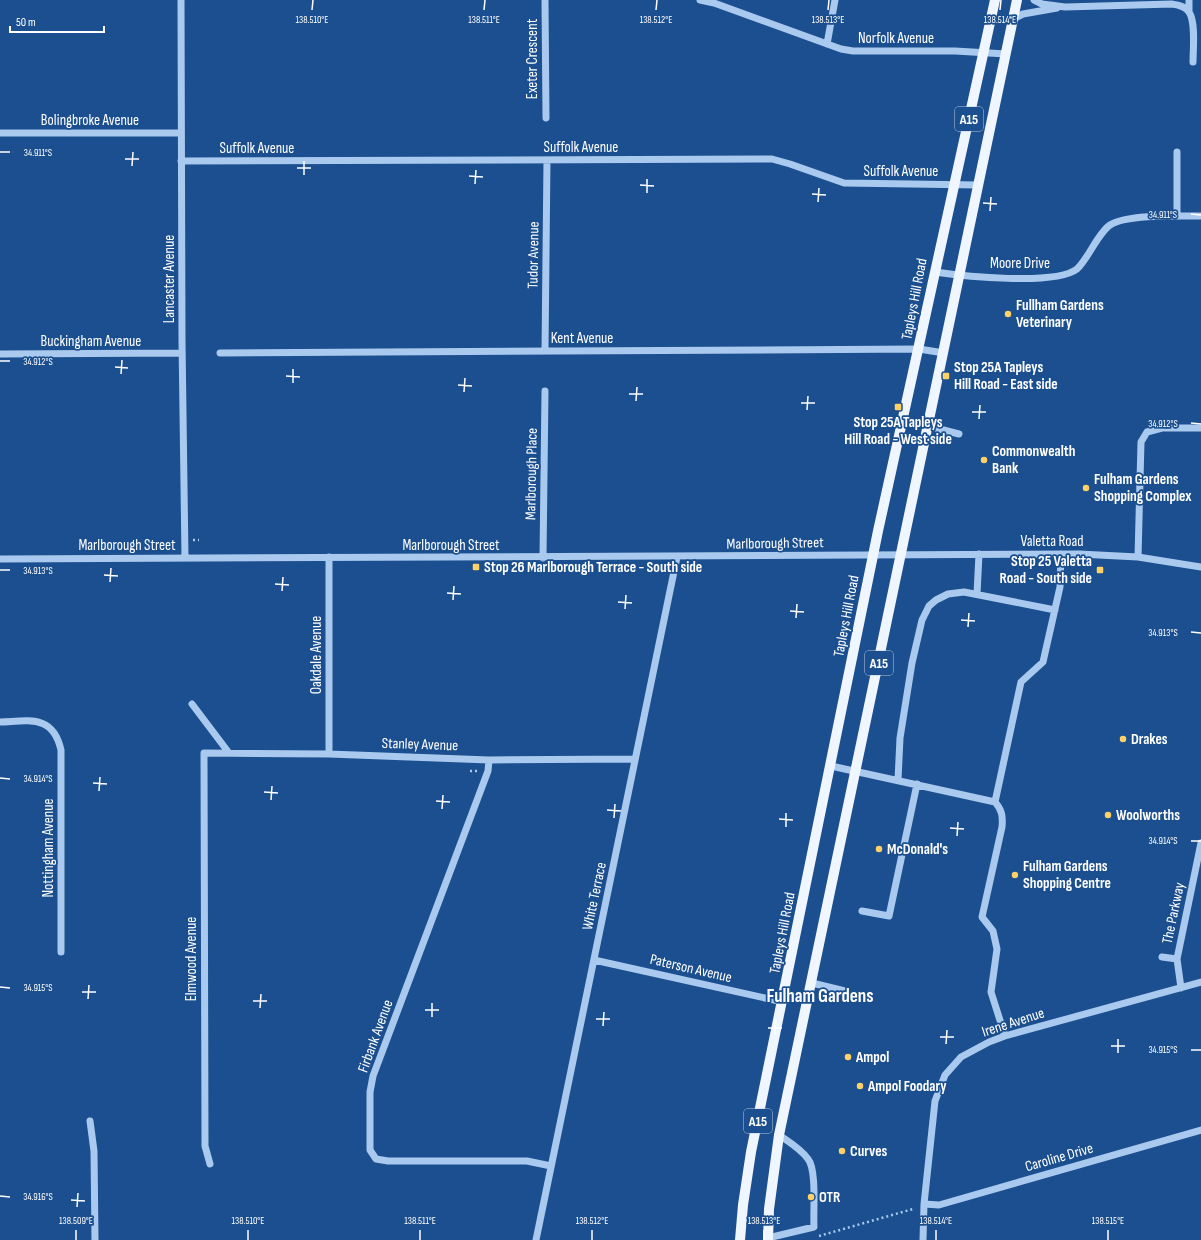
<svg xmlns="http://www.w3.org/2000/svg" width="1201" height="1240" font-family="'Sofia Sans Condensed',sans-serif">
	<rect width="100%" height="100%" fill="#1b4f8f"/>
	<g fill="none" stroke-linecap="round" stroke-linejoin="round">
		<path stroke="#a9c9ee" stroke-width="2.5" stroke-dasharray="2 3" stroke-linecap="butt" d="M193,540h6
			M470,771h8
			M819,1236l94,-27"/>
		<path stroke="#a9c9ee" stroke-width="7" d="M181,0l1,340 3,218
			M545,0l1,118
			M700,0l14,3 127,46 12,2h102l51,3
			M1034,0l8,4 23,3 107,-3c6,1 13,2 17,8 7,10 4,38 4,50
			M1189,11v-11
			M1013,19l10,-5 34,-6
			M827,44l8,-44
			M0,133h180
			M181,161l591,-2 18,5 54,19 134,2
			M1177,216v-64
			M935,272c27,4 120,14 142,-3 11,-10 21,-36 33,-44 17,-11 70,-9 91,-9
			M545,351l2,-191
			M220,353l699,-4 25,4
			M0,354l182,-1
			M928,426l31,8
			M1138,557l3,-115 6,-10 15,-4h39
			M543,558l2,-167
			M0,559l1079,-5 59,3 63,10
			M977,594l2,-40
			M192,704l37,49
			M0,722c29,-1 53,-8 61,28v202
			M329,754v-197
			M489,760l-1,11 -115,305 -3,16v58l6,9 12,2h139l24,5
			M831,766l164,36c7,8 8,14 7,25l-20,90 11,14 4,18 -6,43 14,44
			M898,780l2,-42 12,-75 10,-43 7,-14 7,-6 12,-6 16,-2 91,18
			M995,802l26,-120 22,-20 17,-75 1,-33
			M862,911l27,5 28,-132
			M1162,957l15,2
			M594,960l189,42
			M812,983l33,8
			M1181,988l-4,-29 24,-116
			M90,1121l4,30 1,89
			M210,1164l-5,-18 -1,-393 125,1 160,6 146,-1
			M924,1204l15,1 262,-75
			M768,1238l46,-11c-1,-15 3,-57 -6,-68 -7,-10 -19,-17 -29,-24
			M536,1240l141,-683
			M923,1240l1,-36 11,-103 10,-26 16,-18 28,-15 16,-6 196,-54"/>
		<path stroke="#f0f6ff" stroke-width="10" d="M740,1240l3,-35 8,-53 127,-621 117,-531
			M768,1240l1,-31 10,-74 238,-1135"/>
	</g>
	<path fill="none" stroke="#fff" stroke-width="1.5" d="M312,10l1,-10M484,10l1,-10M656,10l1,-10M828,10l1,-10M1000,10l1,-10M0,152h10M125,159h14M132,166l1,-14M297,168h14M304,175v-14M469,176l14,1M475,184l1,-14M640,185l14,1M647,193v-14M812,194l14,1M818,202l1,-14M983,203l14,1M990,211l1,-14M1191,214l10,1M0,361h10M115,367l13,1M121,374l1,-14M286,376l14,1M293,383v-14M458,385l14,1M464,392l1,-14M629,394h14M636,401l1,-14M801,403h14M807,410l1,-14M972,412h14M979,419l1,-14M1191,423l10,1M0,570h10M104,575l14,1M110,582l1,-14M275,584l14,1M282,591l1,-14M447,593l14,1M453,600l1,-14M618,602l14,1M625,609l1,-14M790,611l14,1M796,618l1,-14M961,620l14,1M968,627l1,-14M1191,632l10,1M0,778l10,1M93,783l14,1M99,791l1,-14M264,792l14,1M271,800l1,-14M436,801l14,1M442,809l1,-14M607,810l14,1M614,818l1,-14M779,819l14,1M786,827v-14M950,828l14,1M957,836l1,-14M1191,841h10M0,987l10,1M82,992h14M88,999l1,-14M253,1001h14M260,1008l1,-14M425,1010h14M432,1017v-14M596,1019h14M603,1026l1,-14M768,1028h14M775,1035v-14M940,1037h14M946,1044l1,-14M1111,1046h14M1191,1050h10M1118,1053v-14M0,1196l10,1M71,1200l14,1M77,1207l1,-14M76,1240v-10M248,1240v-10M420,1240v-10M592,1240v-10M764,1240v-10M936,1240v-10M1108,1240v-10"/>
	<g fill="#ffd166" stroke="#1b4f8f" stroke-width="1.5">
		<circle cx="1008" cy="314" r="4"/>
		<rect x="942" y="372" width="8" height="8" rx="2"/>
		<rect x="894" y="403" width="8" height="8" rx="2"/>
		<circle cx="984" cy="460" r="4"/>
		<circle cx="1086" cy="488" r="4"/>
		<rect x="472" y="563" width="8" height="8" rx="2"/>
		<rect x="1096" y="566" width="8" height="8" rx="2"/>
		<circle cx="1123" cy="739" r="4"/>
		<circle cx="1108" cy="815" r="4"/>
		<circle cx="879" cy="849" r="4"/>
		<circle cx="1015" cy="875" r="4"/>
		<circle cx="848" cy="1057" r="4"/>
		<circle cx="860" cy="1086" r="4"/>
		<circle cx="842" cy="1151" r="4"/>
		<circle cx="811" cy="1197" r="4"/>
	</g>
	<g text-anchor="middle" stroke-width="3.5" stroke-linejoin="round" paint-order="stroke">
		<g fill="#1b4f8f" stroke="#bbcadd" stroke-width="1">
			<rect x="955" y="107" width="28" height="24" rx="3"/>
			<rect x="865" y="651" width="28" height="24" rx="3"/>
			<rect x="744" y="1109" width="28" height="24" rx="3"/>
		</g>
		<g font-size="14" font-weight="bold" fill="#fff">
			<text x="969" y="124">A15</text>
			<text x="879" y="668">A15</text>
			<text x="758" y="1126">A15</text>
		</g>
		<g font-size="15" fill="#fff" stroke="#1b4f8f">
			<text x="896" y="43">Norfolk Avenue</text>
			<text transform="translate(532 59) rotate(-90)" y="5">Exeter Crescent</text>
			<text x="90" y="125">Bolingbroke Avenue</text>
			<text x="581" y="152">Suffolk Avenue</text>
			<text x="257" y="153">Suffolk Avenue</text>
			<text x="901" y="176">Suffolk Avenue</text>
			<text transform="translate(533 255) rotate(-89)" y="5">Tudor Avenue</text>
			<text x="1020" y="268">Moore Drive</text>
			<text transform="translate(169 279) rotate(-90)" y="5">Lancaster Avenue</text>
			<text transform="translate(914 299) rotate(-79)" y="5">Tapleys Hill Road</text>
			<text x="582" y="343">Kent Avenue</text>
			<text x="91" y="346">Buckingham Avenue</text>
			<text transform="translate(531 474) rotate(-89)" y="5">Marlborough Place</text>
			<text x="1052" y="546">Valetta Road</text>
			<text transform="translate(775 543) rotate(-1)" y="5">Marlborough Street</text>
			<text x="127" y="550">Marlborough Street</text>
			<text x="451" y="550">Marlborough Street</text>
			<text transform="translate(846 616) rotate(-79)" y="5">Tapleys Hill Road</text>
			<text transform="translate(316 655) rotate(-90)" y="5">Oakdale Avenue</text>
			<text transform="translate(420 744) rotate(2)" y="5">Stanley Avenue</text>
			<text transform="translate(48 848) rotate(-90)" y="5">Nottingham Avenue</text>
			<text transform="translate(594 896) rotate(-78)" y="5">White Terrace</text>
			<text transform="translate(1173 913) rotate(-78)" y="5">The Parkway</text>
			<text transform="translate(782 933) rotate(-79)" y="5">Tapleys Hill Road</text>
			<text transform="translate(191 959) rotate(-90)" y="5">Elmwood Avenue</text>
			<text transform="translate(691 968) rotate(13)" y="5">Paterson Avenue</text>
			<text transform="translate(1013 1022) rotate(-18)" y="5">Irene Avenue</text>
			<text transform="translate(375 1036) rotate(-70)" y="5">Firbank Avenue</text>
			<text transform="translate(1059 1157) rotate(-16)" y="5">Caroline Drive</text>
		</g>
		<g font-size="15" font-weight="bold" fill="#fff" stroke="#1b4f8f" text-anchor="start">
			<text x="1016" y="310">Fullham Gardens<tspan x="1016" dy="17">Veterinary</tspan></text>
			<text x="954" y="372">Stop 25A Tapleys<tspan x="954" dy="17">Hill Road - East side</tspan></text>
			<text x="898" y="427" text-anchor="middle">Stop 25A Tapleys<tspan x="898" dy="17">Hill Road - West side</tspan></text>
			<text x="992" y="456">Commonwealth<tspan x="992" dy="17">Bank</tspan></text>
			<text x="1094" y="484">Fulham Gardens<tspan x="1094" dy="17">Shopping Complex</tspan></text>
			<text x="1092" y="566" text-anchor="end">Stop 25 Valetta<tspan x="1092" dy="17">Road - South side</tspan></text>
			<text x="484" y="572">Stop 26 Marlborough Terrace - South side</text>
			<text x="1131" y="744">Drakes</text>
			<text x="1116" y="820">Woolworths</text>
			<text x="887" y="854">McDonald's</text>
			<text x="1023" y="871">Fulham Gardens<tspan x="1023" dy="17">Shopping Centre</tspan></text>
			<text x="856" y="1062">Ampol</text>
			<text x="868" y="1091">Ampol Foodary</text>
			<text x="850" y="1156">Curves</text>
			<text x="819" y="1202">OTR</text>
		</g>
		<g font-size="19" font-weight="bold" fill="#fff" stroke="#1b4f8f">
			<text x="820" y="1002">Fulham Gardens</text>
		</g>
	</g>
	<g font-size="10" text-anchor="middle" fill="#fff" stroke="#1b4f8f" stroke-width="3.5" stroke-linejoin="round" paint-order="stroke">
		<text x="312" y="23">138.510°E</text>
		<text x="484" y="23">138.511°E</text>
		<text x="656" y="23">138.512°E</text>
		<text x="828" y="23">138.513°E</text>
		<text x="1000" y="23">138.514°E</text>
		<text x="38" y="156">34.911°S</text>
		<text x="1163" y="218">34.911°S</text>
		<text x="38" y="365">34.912°S</text>
		<text x="1163" y="427">34.912°S</text>
		<text x="38" y="574">34.913°S</text>
		<text x="1163" y="636">34.913°S</text>
		<text x="38" y="782">34.914°S</text>
		<text x="1163" y="844">34.914°S</text>
		<text x="38" y="991">34.915°S</text>
		<text x="1163" y="1053">34.915°S</text>
		<text x="38" y="1200">34.916°S</text>
		<text x="76" y="1224">138.509°E</text>
		<text x="248" y="1224">138.510°E</text>
		<text x="420" y="1224">138.511°E</text>
		<text x="592" y="1224">138.512°E</text>
		<text x="764" y="1224">138.513°E</text>
		<text x="936" y="1224">138.514°E</text>
		<text x="1108" y="1224">138.515°E</text>
	</g>
	<path d="M10 26v6h94v-6" fill="none" stroke="#ffffff" stroke-width="2"/>
	<text x="16" y="26" font-size="12" fill="#ffffff" stroke="#1b4f8f" stroke-width="3" paint-order="stroke">50 m</text>
</svg>
